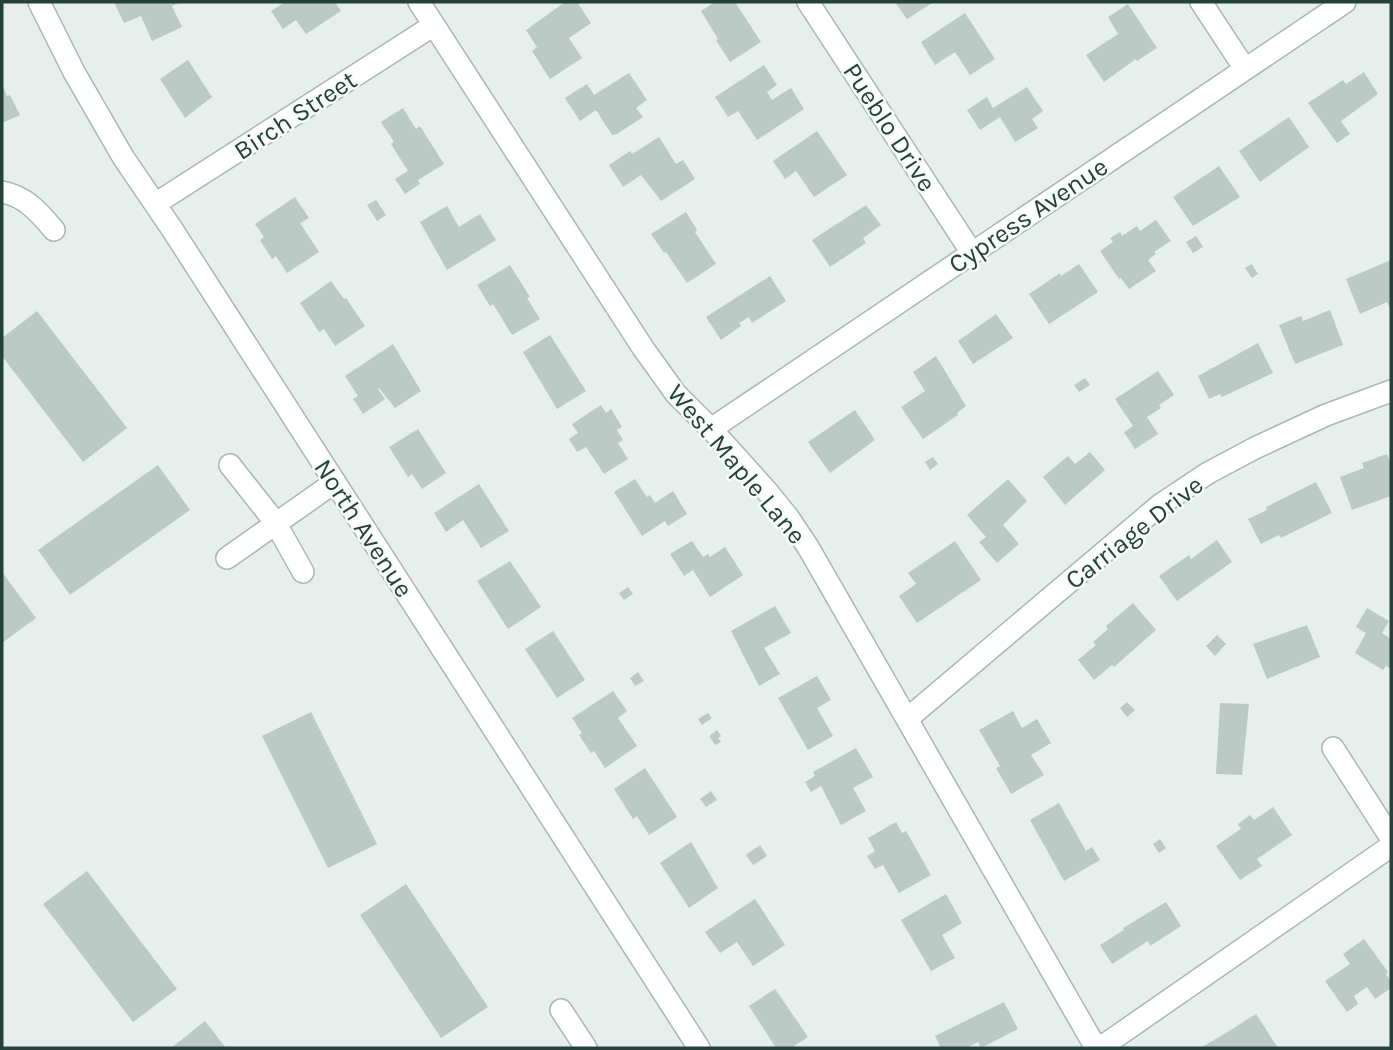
<svg xmlns="http://www.w3.org/2000/svg" width="1393" height="1050" font-family="Karla,sans-serif">
	<rect width="100%" height="100%" fill="#e6efeb"/>
	<path fill="#bbcac4" d="M114,2h67l-9,4 10,21 -30,14 -11,-25 -17,7z
		M285,2h50l6,9 -35,23 -10,-14 -13,9 -12,-18z
		M565,2h12l14,21 -22,15 13,20 -32,21 -18,-28 5,-4 -11,-17z
		M715,2h20l26,40 -31,20 -14,-22 2,-1 -17,-28z
		M895,2h39l-27,17z
		M1128,4l29,44 -20,13 -1,-2 -32,23 -18,-27 32,-21 -10,-17z
		M965,13l30,46 -25,16 -15,-23 -20,13 -14,-23z
		M188,60l24,37 -27,21 -25,-39z
		M764,65l13,20 -10,7 5,8 19,-12 13,21 -47,31 -19,-29 -10,6 -13,-20z
		M1364,72l14,22 -37,27 9,13 -13,9 -29,-40 35,-23 3,4z
		M629,73l18,27 -11,8 7,9 -26,17 -5,1 -16,-25 -16,11 -15,-23 22,-14 7,11z
		M2,84l5,12 3,-1 10,20 -18,8z
		M1027,87l16,24 -11,8 6,9 -23,14 -15,-25 -20,13 -13,-20 20,-13 6,11z
		M403,108l13,21 4,-3 24,38 -26,16 2,4 -15,10 -10,-15 13,-8 -17,-27 3,-2 -13,-20z
		M1289,117l20,30 -49,35 -21,-31z
		M817,131l30,44 -33,22 -18,-26 -11,8 -12,-18z
		M659,137l17,27 7,-4 12,19 -34,22 -20,-26 -18,12 -14,-22 21,-14 2,3z
		M1219,166l21,31 -47,29 -20,-29z
		M295,197l14,21 -9,5 19,29 -32,21 -11,-17 -4,3 -12,-19 4,-3 -9,-13z
		M376,200l10,15 -9,6 -10,-16z
		M866,205l15,20 -18,13 3,5 -36,24 -18,-27z
		M447,206l12,21 21,-13 16,26 -49,30 -27,-48z
		M686,212l11,18 -2,2 21,32 -29,19 -21,-31 -2,1 -13,-19z
		M1156,220l15,21 -17,11 2,2 -8,6 8,11 -27,18 -8,-11 -2,1 -19,-28 13,-9 -3,-4 10,-6 2,4 15,-10 3,5z
		M1196,236l7,11 -10,6 -7,-11z
		M1391,260v51l-4,-9 -27,12 -14,-35z
		M1079,264l19,28 -49,32 -20,-30 31,-21 1,3z
		M1252,264l6,10 -6,4 -7,-10z
		M510,265l20,32 -3,1 13,21 -28,16 -19,-31 -3,2 -13,-21z
		M770,276l16,25 -34,22 -3,-6 -10,6 2,3 -20,14 -15,-23z
		M331,281l13,18 2,-1 19,28 -30,20 -11,-17 -5,3 -19,-29z
		M1330,310l13,35 -48,19 -16,-39 22,-9 2,5z
		M37,311l90,117 -44,34 -81,-106v-18z
		M996,314l17,24 -40,26 -15,-23z
		M550,335l36,56 -29,18 -34,-57z
		M1258,343l15,30 -51,24 -2,-3 -11,5 -11,-23z
		M393,344l28,47 -26,17 -16,-20 -1,1 7,10 -22,15 -10,-15 5,-3 -13,-20z
		M936,356l30,50 -9,7 1,2 -35,24 -22,-32 24,-16 -12,-19z
		M1158,371l16,24 -15,10 2,3 -14,9 11,17 -23,15 -11,-17 9,-6 -18,-27z
		M1085,378l5,7 -11,7 -5,-7z
		M601,405l5,8 5,-4 11,18 -5,3 6,10 -5,3 10,16 -24,15 -18,-27 -9,5 -8,-13 9,-6 -6,-9z
		M855,410l20,30 -45,33 -22,-31z
		M418,429l28,44 -24,16 -10,-15 -4,3 -19,-30z
		M1090,452l15,18 -40,35 -22,-28 25,-21 7,8z
		M1387,454l4,11v31l-39,14 -12,-33 24,-9 -2,-5z
		M933,457l5,7 -8,6 -5,-8z
		M158,465l32,45 -120,85 -32,-45z
		M635,479l12,18 3,-2 5,8 18,-12 14,23 -19,12 -3,-5 -23,15 -28,-44z
		M1008,479l19,22 -24,24 16,19 -22,19 -18,-21 7,-5 -19,-22z
		M1316,482l16,31 -51,25 -2,-3 -18,9 -13,-25 19,-9 -1,-3z
		M479,484l30,47 -28,17 -18,-28 -17,12 -12,-19z
		M1217,540l15,22 -55,39 -18,-25 30,-21 2,4z
		M692,541l11,16 5,-3 2,3 15,-10 18,28 -33,22 -17,-27 -9,6 -14,-22z
		M955,541l26,39 -64,43 -18,-27 17,-12 -8,-11z
		M510,561l31,46 -33,22 -31,-48z
		M2,572l34,46 -34,25z
		M628,587l5,7 -9,6 -5,-7z
		M1133,603l23,27 -42,37 -2,-2 -18,15 -16,-20 18,-15 -3,-3 15,-13 -2,-3z
		M775,606l16,27 -27,15 16,26 -21,12 -28,-55z
		M1367,608l22,13 -7,12 9,6v30l-5,-3 -3,4 -28,-17 11,-20 -10,-6z
		M1307,625l13,32 -53,22 -14,-35z
		M553,631l32,49 -28,18 -32,-49z
		M1217,635l9,9 -11,12 -9,-10z
		M638,672l6,9 -9,5 -5,-8z
		M817,676l14,24 -14,8 16,28 -25,14 -30,-52z
		M613,691l14,20 -9,7 19,28 -32,22 -11,-17 -3,2 -12,-18 3,-2 -10,-15z
		M1127,702l8,8 -8,7 -7,-9z
		M1220,703l29,1 -7,71 -26,-1z
		M1013,711l9,17 15,-9 14,24 -20,12 13,20 -33,19 -15,-26 4,-2 -21,-36z
		M311,712l66,132 -49,24 -66,-132z
		M708,713l4,5 -10,7 -4,-6z
		M717,730l4,6 -3,2 3,4 -6,3 -6,-9z
		M856,748l17,29 -20,11 13,23 -25,14 -20,-39 -10,6 -6,-10 10,-6 -2,-4z
		M645,768l32,49 -28,18 -12,-19 -4,3 -19,-30z
		M711,791l6,9 -11,7 -6,-8z
		M1059,803l27,48 6,-4 8,13 -36,21 -34,-61z
		M1273,807l19,28 -35,24 5,7 -22,14 -24,-34 25,-17 -3,-5 12,-9 4,5z
		M896,822l6,11 4,-2 25,44 -32,18 -16,-28 -8,4 -8,-13 8,-5 -7,-13z
		M1160,839l6,9 -7,5 -6,-9z
		M691,842l27,46 -29,20 -29,-45z
		M760,845l7,11 -14,9 -7,-10z
		M87,871l90,118 -44,33 -90,-118z
		M406,884l82,123 -47,31 -81,-123z
		M946,894l16,29 -20,12 13,23 -24,13 -30,-51z
		M755,899l30,46 -32,21 -16,-24 -17,11 -15,-21z
		M1166,902l15,24 -31,20 -2,-5 -36,23 -12,-19 24,-15 -1,-2z
		M1364,939l24,33 -2,2 5,8v6l-16,11 -8,-12 -13,9 4,8 -11,8 -22,-31 25,-17 -7,-10z
		M775,989l33,48 -17,11h-15l-27,-42z
		M1004,1002l14,27 -37,19 -3,-6 -12,6h-25l-6,-12z
		M1256,1014l22,34h-78l21,-12z
		M205,1021l21,27h-55z"/>
	<g fill="none" stroke-linecap="round" stroke-linejoin="round">
		<g stroke="#a8b8b2" stroke-width="24">
			<path id="street" d="M39,2l35,70 49,85 49,72 527,819
				M419,2l224,346 33,46 35,35 55,61 22,27 20,30 288,501
				M808,2l164,251
				M1201,2l44,67
				M2,192c23,4 37,20 52,38
				M155,204l279,-179
				M711,429l634,-427
				M230,465l45,57 28,50
				M227,558l108,-76
				M907,719l253,-214 48,-32 47,-25 71,-33 65,-24
				M1333,748l58,90
				M561,1010l25,38
				M1100,1048l291,-202"/>
		</g>
		<use href="#street" stroke="#fff" stroke-width="21"/>
	</g>
	<g text-anchor="middle" stroke-width="5" stroke-linejoin="round" paint-order="stroke">
		<g font-size="26" fill="#24423a" stroke="#f7fbf9">
			<text transform="translate(295 115) rotate(-33)" y="9">Birch Street</text>
			<text transform="translate(890 127) rotate(57)" y="9">Pueblo Drive</text>
			<text transform="translate(1028 215) rotate(-34)" y="9">Cypress Avenue</text>
			<text transform="translate(737 464) rotate(50)" y="9">West Maple Lane</text>
			<text transform="translate(364 528) rotate(57)" y="9">North Avenue</text>
			<text transform="translate(1134 532) rotate(-38)" y="9">Carriage Drive</text>
		</g>
	</g>
	<rect width="1393" height="1050" fill="none" stroke="#24423a" stroke-width="7"/>
</svg>
